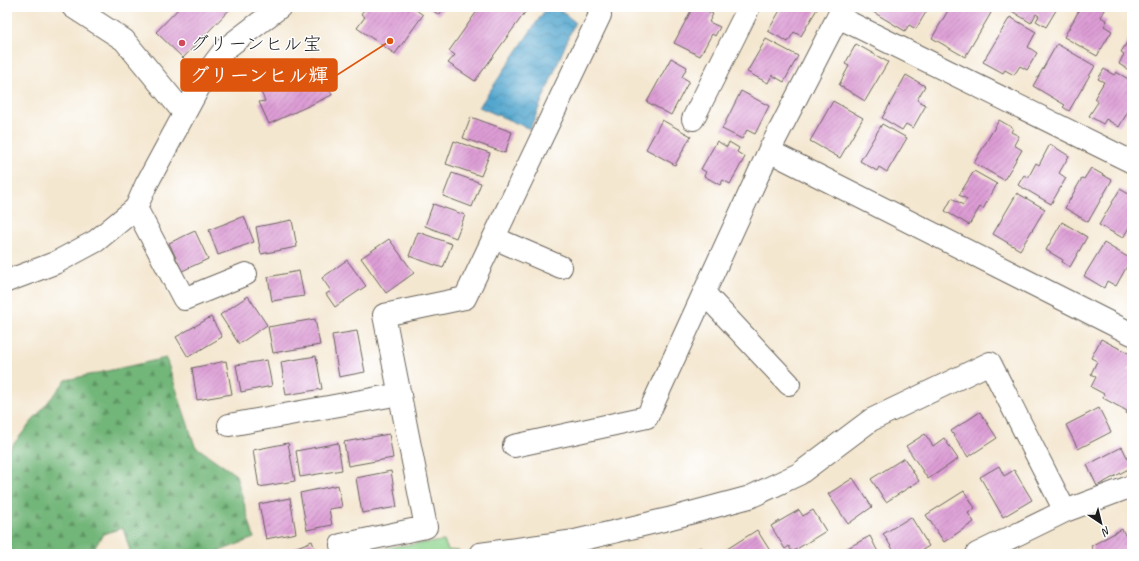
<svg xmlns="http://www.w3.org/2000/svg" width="1139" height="561" font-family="Caveat,'Klee One',sans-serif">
	<defs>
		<pattern id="forest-firs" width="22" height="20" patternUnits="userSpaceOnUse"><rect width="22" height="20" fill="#72b679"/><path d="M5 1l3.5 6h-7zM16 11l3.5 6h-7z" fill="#5d9362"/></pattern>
		<pattern id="water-waves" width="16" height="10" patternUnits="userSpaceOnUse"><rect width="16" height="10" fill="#52a6ce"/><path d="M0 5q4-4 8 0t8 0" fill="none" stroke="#4386a6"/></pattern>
		<pattern id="building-hatch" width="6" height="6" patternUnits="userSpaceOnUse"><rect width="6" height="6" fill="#dd9dd5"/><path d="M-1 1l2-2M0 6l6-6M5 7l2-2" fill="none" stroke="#b27fac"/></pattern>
	</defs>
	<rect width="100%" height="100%" fill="#fff"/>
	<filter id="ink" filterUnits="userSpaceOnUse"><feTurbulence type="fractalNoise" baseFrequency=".025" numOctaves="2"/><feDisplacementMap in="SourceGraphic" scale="8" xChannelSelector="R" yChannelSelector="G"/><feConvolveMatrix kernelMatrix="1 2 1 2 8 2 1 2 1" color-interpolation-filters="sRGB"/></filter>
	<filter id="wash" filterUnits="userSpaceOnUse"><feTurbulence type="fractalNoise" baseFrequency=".012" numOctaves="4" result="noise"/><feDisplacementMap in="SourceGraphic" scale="16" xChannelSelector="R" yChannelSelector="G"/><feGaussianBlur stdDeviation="0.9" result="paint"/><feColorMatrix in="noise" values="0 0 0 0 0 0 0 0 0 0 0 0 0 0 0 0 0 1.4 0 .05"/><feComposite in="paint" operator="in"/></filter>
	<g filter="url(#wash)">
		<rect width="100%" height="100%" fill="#f4e7d0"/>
		<path fill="url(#forest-firs)" stroke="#47694a" d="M166,358l29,88 41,29 18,63 -42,16h-81l-8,-26 -20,6 -12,20h-84v-102l59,-72z"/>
		<path fill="#8ed48e" stroke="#557855" d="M444,541l4,9 11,1v3h-87l2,-3 22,-5z"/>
		<path fill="url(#water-waves)" stroke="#376175" d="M547,7h9l19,15 -45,107 -51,-22z"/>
		<g id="blocks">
			<path fill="url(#building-hatch)" d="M180,7h52l-49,51 -27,-26z
				M366,7h46l11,8 -28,39 -38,-26 8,-11 -4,-3z
				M428,7h17l-6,8z
				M480,7h49l-54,74 -27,-18 7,-8 -6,-4z
				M693,7h6l14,7 -4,8 11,5 -5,9 -3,-2 -12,22 -26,-13z
				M782,7h30l5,2 -16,27 -7,-4 -6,10 -20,-11z
				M876,7h53l-13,22 -7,-4 -4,6 -32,-19z
				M950,7h31l10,6 -26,44 -33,-19z
				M1012,7h46l-12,20 -10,-6 3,-5 -3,-2 -5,9 -21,-13z
				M1081,7l25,1 -5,9 6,4 -3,5 8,5 -15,25 -33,-19z
				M1010,17l26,15 -8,15 9,6 -10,17 -7,-4 -6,9 -9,-5 -2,3 -20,-11z
				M1132,34v38l-13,-8 5,-10 -3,-2z
				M766,39l32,17 -14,26 -12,-7 -4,8 -21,-11z
				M856,44l32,18 -23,39 -26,-16 10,-19 -4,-2z
				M1057,44l38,22 -26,45 -6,-4 2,-2 -32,-19z
				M316,58l16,37 -63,29 -10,-22 6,-1 -8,-18z
				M671,58l16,9 -5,10 7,4 -18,34 -24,-13z
				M1104,69l10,6 2,-3 16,9v24l-13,22 -13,-8 -3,5 -14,-8 9,-14 -4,-3 10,-17 -6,-3z
				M906,75l19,11 -8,14 9,5 -13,23 -7,-4 -4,6 -20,-12z
				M741,91l28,15 -14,28 -8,-4 -5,9 -20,-10z
				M833,101l30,17 -23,40 -30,-17z
				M471,117l41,15 -7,21 -42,-15z
				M662,120l29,16 -16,29 -29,-16z
				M999,120l14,8 -2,4 8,4 -5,9 8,5 -18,30 -30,-17z
				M882,124l25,14 -20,34 -8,-5 -2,4 -17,-10z
				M454,141l36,12 -9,23 -35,-12z
				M717,141l10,6 2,-5 10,6 -2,4 8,5 -15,27 -7,-4 -3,5 -16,-9 2,-4 -5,-3z
				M1050,144l19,12 -10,17 7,5 -15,26 -33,-19 6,-10 4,3 8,-15 3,2z
				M1091,168l21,12 -24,42 -23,-14 17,-30 2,1z
				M974,171l23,13 -14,25 -3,-2 -11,18 -24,-14 7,-13 11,7 4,-6 -8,-4z
				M452,173l29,10 -9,24 -29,-11z
				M1120,189l12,7v26l-9,16 -24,-13z
				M1017,193l28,16 -25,41 -27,-16z
				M433,204l32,11 -9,23 -31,-12z
				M244,216l10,26 -36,13 -9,-25z
				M292,220l5,27 -36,7 -5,-27z
				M1062,222l25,15 -17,30 -8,-5 1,-2 -17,-10z
				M195,231l13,28 -26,12 -13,-28z
				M418,232l34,12 -9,24 -34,-12z
				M389,239l25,34 -28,20 -25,-35z
				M1104,243l27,16 -15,27 -9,-5 -3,7 -20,-12z
				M347,260l19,26 -31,21 -9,-13 5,-3 -9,-13z
				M299,271l5,25 -32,5 -4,-24z
				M248,296l19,29 -28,19 -19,-29z
				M211,317l11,20 -34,20 -12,-20z
				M315,319l5,26 -47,8 -5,-26z
				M357,331l8,41 -26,5 -7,-42z
				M1101,339l31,16v7l-4,8 4,2v44l-6,-3 1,-2 -24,-13 1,-4 -13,-7 5,-10 -5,-3 6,-13 -6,-3z
				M316,356l6,33 -36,6 -5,-33z
				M267,360l5,26 -31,6 -5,-27z
				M226,361l6,33 -35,6 -5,-32z
				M1099,408l12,24 -33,17 -12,-24z
				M980,412l17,26 -29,19 -17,-26z
				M389,434l4,24 -45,8 -4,-24z
				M925,434l8,12 11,-8 14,21 -30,20 -22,-33z
				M288,443l7,38 -36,6 -6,-37z
				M338,443l4,27 -42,7 -4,-26z
				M1122,447l10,20 -35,19 -10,-21z
				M904,458l15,23 -33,21 -15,-23z
				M999,466l5,10 10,-6 18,30 -29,17 -23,-40z
				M391,471l6,36 -35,6 -6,-35z
				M853,478l19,29 -24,17 -20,-30z
				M338,485l4,22 -13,2 3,16 -25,5 -7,-37z
				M964,491l11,17 -7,5 6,9 -30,20 -18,-27z
				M290,498l6,35 -30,6 -7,-35z
				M799,510l4,6 10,-6 13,21 -34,21 -3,-6 -4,3 -14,-23z
				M911,517l18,29 -13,8h-20l-13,-20z
				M1122,529l10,19v6h-37l-4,-8z
				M757,530l15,24h-42l-3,-5z
				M870,536l9,18h-37l-2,-2z
				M312,541l5,13h-37z
				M701,547l5,7h-16z"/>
		</g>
	</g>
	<g filter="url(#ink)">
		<use href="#blocks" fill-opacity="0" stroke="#68635b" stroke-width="1"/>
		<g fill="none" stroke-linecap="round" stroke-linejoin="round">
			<g stroke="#68635b" stroke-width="24">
				<path id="minor" d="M73,7l51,33 60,73
					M838,17l294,145
					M693,119l56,-112
					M769,151l363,183
					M136,208l48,91 62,-25
					M494,238l67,29
					M7,281l48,-18 41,-22 40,-33 10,-23 60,-111 19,-25 55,-42
					M704,293l85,91
					M229,425l171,-31
					M514,446l133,-29 122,-266 74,-144
					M343,554l-2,-9 85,-18 -42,-212 81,-17 135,-283 -2,-8
					M480,554l95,-13 93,-22 82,-22 49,-23 72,-54 119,-57 75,148
					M977,554l88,-43 67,-25"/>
			</g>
			<use href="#minor" stroke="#fff" stroke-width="22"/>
		</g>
	</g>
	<circle fill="#d1495b" stroke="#fff" stroke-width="1.5" cx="182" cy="43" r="4"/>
	<g text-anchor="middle" stroke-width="3" stroke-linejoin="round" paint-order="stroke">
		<g font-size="19" fill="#1c1c1c" stroke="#fff" text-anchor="start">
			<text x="190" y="50">グリーンヒル宝</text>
		</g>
	</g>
	<path fill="none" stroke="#de560d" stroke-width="1.5" d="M390 41L337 75"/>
	<circle fill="#de560d" stroke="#fff" stroke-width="1.5" cx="390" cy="41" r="4"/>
	<rect fill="#de560d" stroke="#de560d" stroke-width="1.5" x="181" y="59" width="156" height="32" rx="4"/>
	<g font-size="20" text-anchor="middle" font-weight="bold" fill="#fff">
		<text x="259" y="82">グリーンヒル輝</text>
	</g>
	<rect width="1139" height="561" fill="none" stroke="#fff" stroke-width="24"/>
	<g transform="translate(1101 523) rotate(145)" stroke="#ffffff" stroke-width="3" paint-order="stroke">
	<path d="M0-3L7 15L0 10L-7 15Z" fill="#1c1c1c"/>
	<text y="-6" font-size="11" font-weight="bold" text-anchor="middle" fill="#1c1c1c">N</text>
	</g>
</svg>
